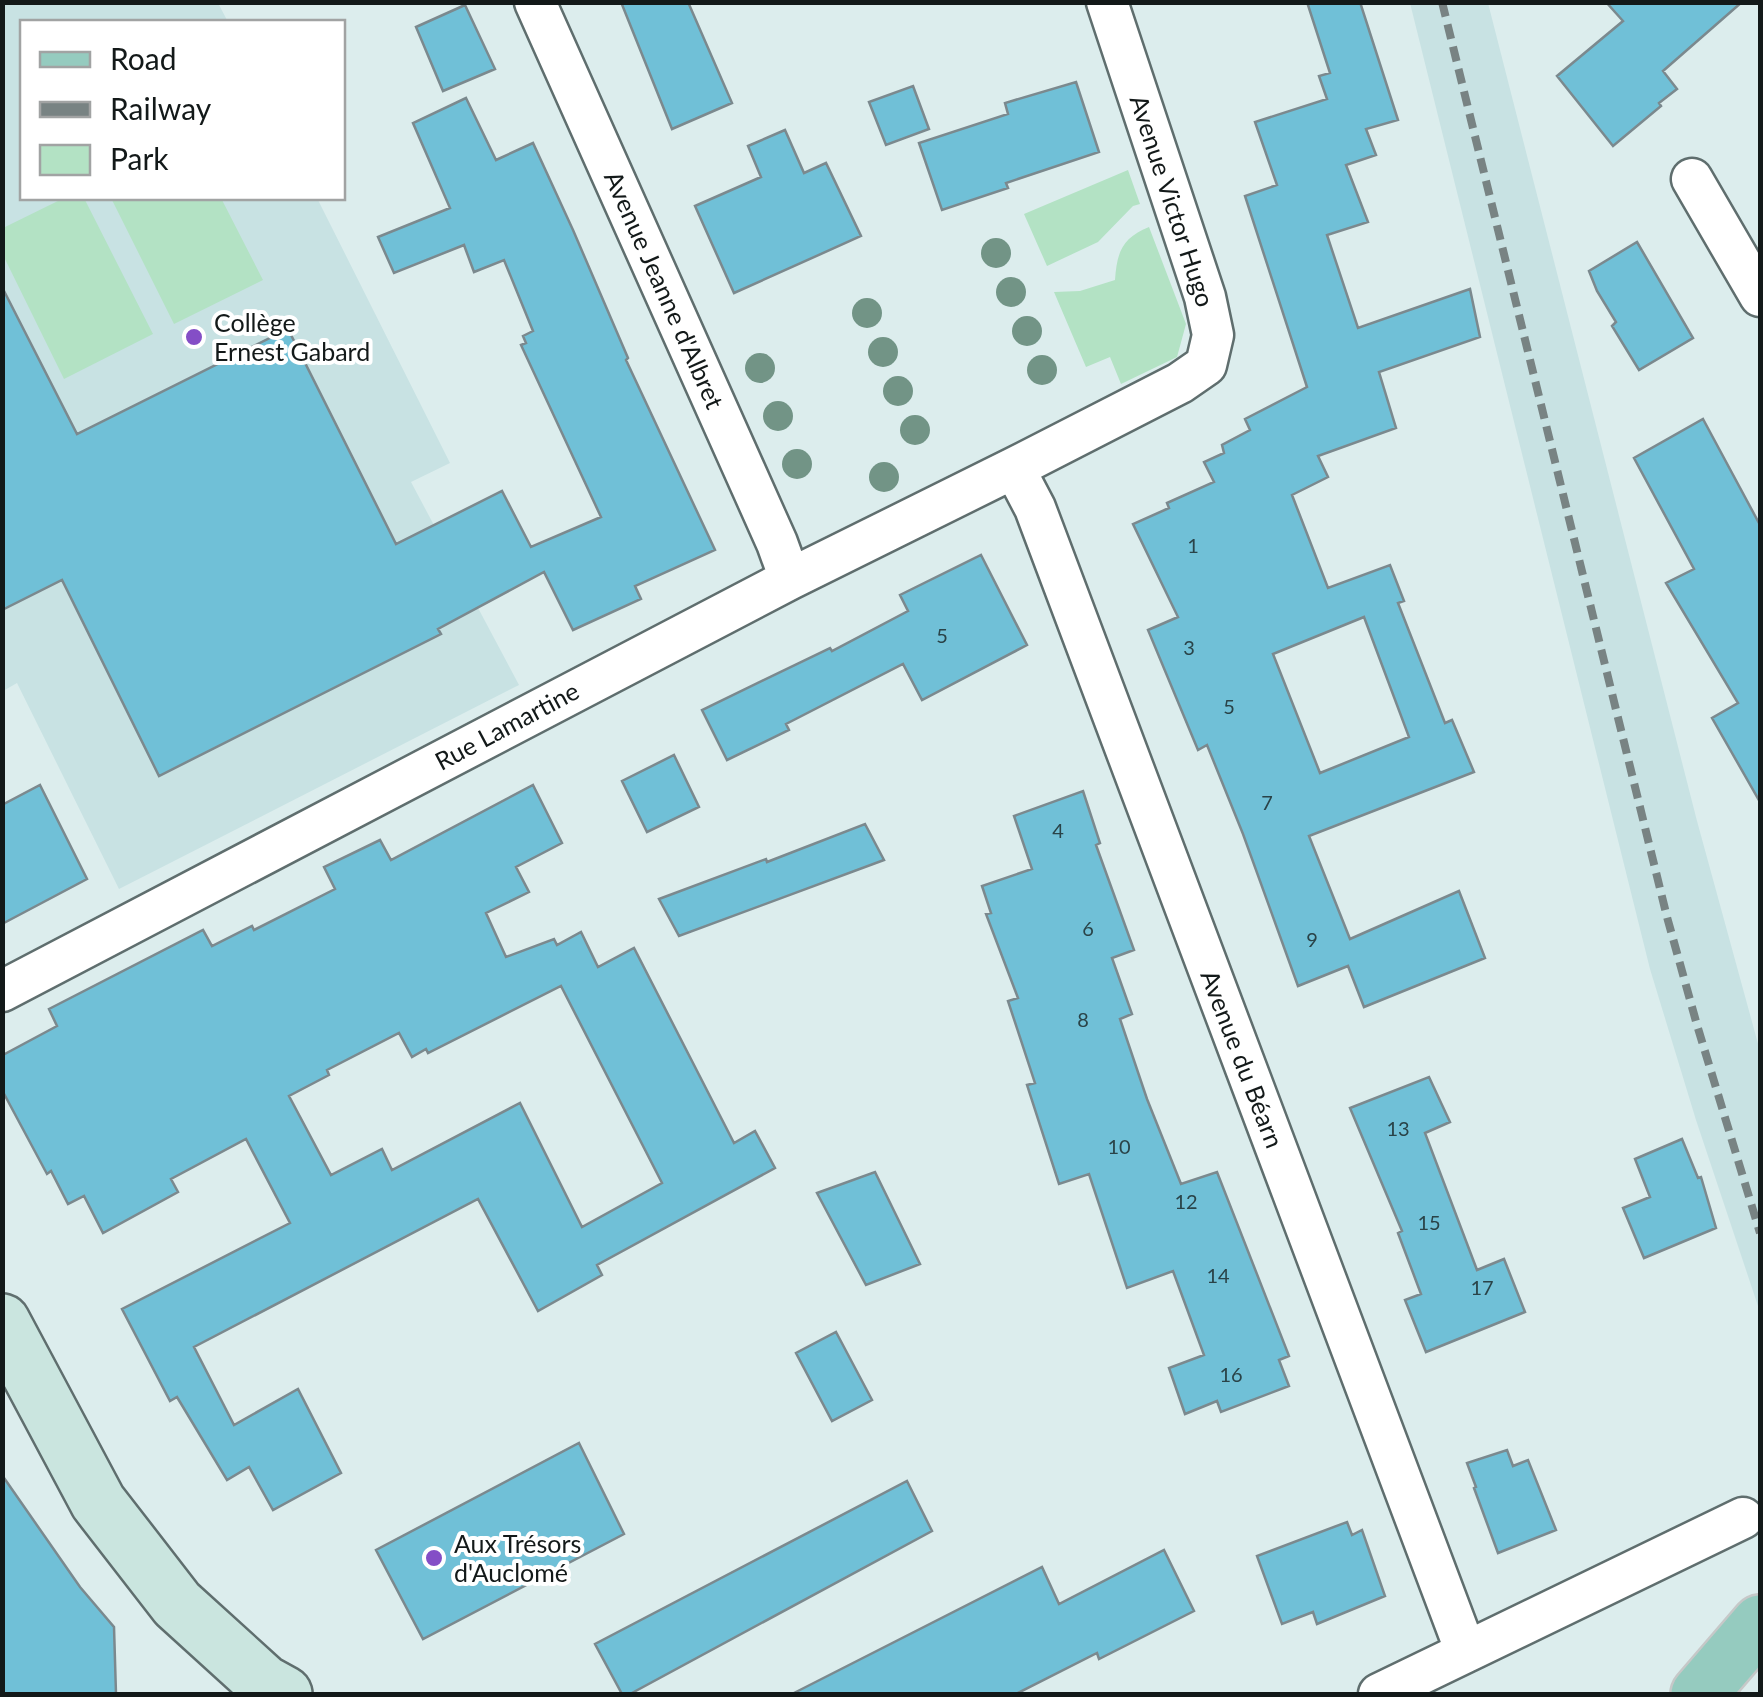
<svg xmlns="http://www.w3.org/2000/svg" width="1763" height="1697" font-family="Lato,sans-serif">
	<rect width="100%" height="100%" fill="#dceded"/>
	<path fill="#c8e2e3" d="M3,3h215l10,19h-206v176h295l133,265 -39,19 108,203 -400,204 -102,-206 -14,8z
		M1410,3h78l209,818 63,230v261l-64,-192 -46,-151z"/>
	<path fill="#b3e2c4" d="M1128,170l12,34 -7,2 -35,36 -51,24 -23,-52z
		M64,198h20l69,136 -89,45 -61,-124v-27z
		M111,198h110l42,82 -89,44z
		M1149,227l37,97 -9,33 -56,27 -11,-27 -24,10 -32,-75 26,-1 35,-11c2,-28 7,-42 34,-53z"/>
	<path fill="#70c0d7" stroke="#7b898e" stroke-width="2.5" fill-rule="evenodd" d="M621,2h67l44,101 -60,26z
		M1307,2h53l38,118 -32,9 10,26 -30,10 22,57 -41,13 31,93 112,-39 10,48 -101,35 17,56 -78,28 10,21 -36,18 36,93 62,-23 14,36 -6,2 47,120 7,-3 22,52 -165,64 41,103 109,-48 26,67 -121,49 -16,-41 -50,20 -55,-152 -36,-89 -9,5 -50,-120 30,-13 -45,-93 36,-16 -2,-5 47,-21 -10,-20 20,-9 -2,-8 28,-15 -5,-11 62,-32 -62,-191 32,-11 -22,-63 72,-23 -8,-23 11,-3zM1364,617l45,120 -89,36 -47,-119z
		M1606,2h136l-79,69 14,18 -18,14 2,3 -48,40 -56,-70 66,-55z
		M465,5l30,64 -52,22 -27,-64z
		M1076,82l23,70 -93,31 2,5 -66,22 -23,-67 89,-29 -3,-11z
		M913,86l16,43 -43,16 -17,-43z
		M466,98l30,62 37,-17 40,87 55,128 -2,2 89,190 -80,36 6,13 -68,31 -29,-58 -106,57 3,5 -282,142 -97,-196 -60,30v-323l75,147 211,-105 108,215 106,-53 29,56 70,-30 -80,-172 5,-2 -3,-7 10,-5 -29,-71 -30,12 -10,-27 -70,28 -16,-36 72,-29 -37,-85z
		M785,130l19,43 22,-10 35,73 -127,57 -39,-87 66,-29 -13,-31z
		M1637,242l56,96 -54,32 -27,-44 4,-4 -19,-31 -8,-20z
		M1703,419l57,106v277l-48,-84 26,-15 -72,-120 28,-14 -60,-111z
		M981,555l46,90 -105,55 -19,-36 -117,60 3,6 -62,30 -25,-50 128,-62 2,3 76,-40 -8,-16z
		M674,755l25,52 -52,25 -25,-51z
		M40,785l47,94 -85,45v-119z
		M533,785l29,58 -46,24 13,25 -43,21 20,44 48,-18 3,6 24,-13 17,35 36,-19 100,195 21,-12 20,37 -178,97 5,10 -64,36 -60,-112 -284,148 40,78 64,-36 43,84 -68,37 -24,-43 -22,13 -50,-83 -7,4 -48,-92 168,-86 -44,-84 -75,40 7,13 -75,41 -19,-37 -16,8 -17,-33 -4,3 -45,-84 1,-35 54,-29 -8,-17 154,-79 9,16 40,-20 2,4 81,-41 -11,-22 56,-27 11,20zM561,986l101,197 -80,44 -62,-124 -128,67 -10,-21 -51,26 -42,-79 40,-21 -2,-5 72,-37 13,24 14,-8 2,4z
		M1083,791l17,52 -4,2 38,105 -22,8 20,56 -12,5 27,80 34,85 36,-12 72,184 -10,4 10,26 -68,26 -4,-11 -32,13 -16,-46 35,-13 -31,-84 -46,17 -38,-114 -30,10 -32,-99 8,-2 -27,-82 10,-3 -32,-84 5,-1 -9,-27 50,-17 -18,-53z
		M865,824l19,36 -205,76 -20,-37 107,-40 1,3z
		M1429,1077l21,45 -25,11 52,137 27,-11 21,53 -99,40 -21,-52 16,-6 -23,-61 4,-2 -52,-123z
		M1682,1139l16,39 3,-1 15,51 -72,30 -21,-50 27,-11 -15,-38z
		M875,1172l45,92 -54,21 -49,-92z
		M836,1332l36,68 -40,21 -36,-68z
		M579,1443l45,91 -201,105 -47,-89z
		M1507,1450l6,16 15,-6 28,70 -58,23 -24,-65 2,-1 -9,-24z
		M2,1475l78,112 34,40 2,67h-114z
		M907,1481l25,50 -302,163h-8l-27,-50z
		M1347,1522l5,13 10,-5 23,66 -68,28 -4,-12 -31,12 -25,-68z
		M1164,1550l30,61 -95,48 -2,-6 -81,41h-224l250,-127 17,37z"/>
	<g fill="none" stroke-linecap="round" stroke-linejoin="round">
		<g stroke="#5f6e6e" stroke-width="45">
			<path id="street" d="M535,2l242,541 13,36
				M1692,179l68,117
				M1014,468l21,40 431,1144 -87,42
				M2,991l788,-412 224,-111 166,-85 26,-18 7,-30 -8,-38 -98,-295
				M1466,1652l277,-134"/>
		</g>
		<g stroke="#5f6e6e" stroke-width="60">
			<path id="secondary" d="M2,1322l96,180 79,102 87,79 20,11"/>
		</g>
		<g stroke="#c6c8c8" stroke-width="60">
			<path id="primary" d="M1699,1694l61,-71"/>
		</g>
		<use href="#street" stroke="#fff" stroke-width="40"/>
		<use href="#secondary" stroke="#cae5df" stroke-width="55"/>
		<use href="#primary" stroke="#95cbbf" stroke-width="55"/>
		<path stroke="#788383" stroke-width="8" stroke-dasharray="15 8" stroke-linecap="butt" d="M1442,2l225,915 30,108 63,208"/>
	</g>
	<g fill="#729486">
		<circle cx="996" cy="253" r="15"/>
		<circle cx="1011" cy="292" r="15"/>
		<circle cx="867" cy="313" r="15"/>
		<circle cx="1027" cy="331" r="15"/>
		<circle cx="883" cy="352" r="15"/>
		<circle cx="760" cy="368" r="15"/>
		<circle cx="1042" cy="370" r="15"/>
		<circle cx="898" cy="391" r="15"/>
		<circle cx="778" cy="416" r="15"/>
		<circle cx="915" cy="430" r="15"/>
		<circle cx="797" cy="464" r="15"/>
		<circle cx="884" cy="477" r="15"/>
	</g>
	<g fill="#844ec6" stroke="#fff" stroke-width="4">
		<circle cx="194" cy="337" r="10"/>
		<circle cx="434" cy="1558" r="10"/>
	</g>
	<g text-anchor="middle" stroke-width="8" stroke-linejoin="round" paint-order="stroke">
		<g font-size="20" fill="#2a4348">
			<text x="1193" y="553">1</text>
			<text x="942" y="643">5</text>
			<text x="1189" y="655">3</text>
			<text x="1229" y="714">5</text>
			<text x="1267" y="810">7</text>
			<text x="1058" y="838">4</text>
			<text x="1088" y="936">6</text>
			<text x="1312" y="947">9</text>
			<text x="1083" y="1027">8</text>
			<text x="1398" y="1136">13</text>
			<text x="1119" y="1154">10</text>
			<text x="1186" y="1209">12</text>
			<text x="1429" y="1230">15</text>
			<text x="1218" y="1283">14</text>
			<text x="1482" y="1295">17</text>
			<text x="1231" y="1382">16</text>
		</g>
		<g font-size="25" fill="#131919" stroke="#fff">
			<text transform="translate(1172 201) rotate(72)" y="9">Avenue Victor Hugo</text>
			<text transform="translate(664 290) rotate(66)" y="9">Avenue Jeanne d'Albret</text>
			<text transform="translate(507 726) rotate(-28)" y="9">Rue Lamartine</text>
			<text transform="translate(1242 1059) rotate(69)" y="9">Avenue du Béarn</text>
		</g>
		<g font-size="25" fill="#131919" stroke="#fff" text-anchor="start">
			<text x="214" y="332">Collège<tspan x="214" dy="29">Ernest Gabard</tspan></text>
			<text x="454" y="1553">Aux Trésors<tspan x="454" dy="29">d'Auclomé</tspan></text>
		</g>
	</g>
	<rect width="1763" height="1697" fill="none" stroke="#131919" stroke-width="10"/>
	<rect x="20" y="20" width="325" height="180" fill="#ffffff" stroke="#a1a3a3" stroke-width="2.5"/>
	<rect x="40" y="52" width="50" height="15" fill="#95cbbf" stroke="#a1a3a3" stroke-width="2.5"/>
	<text x="110" y="70" font-size="30" fill="#131919">Road</text>
	<rect x="40" y="102" width="50" height="15" fill="#788383" stroke="#a1a3a3" stroke-width="2.5"/>
	<text x="110" y="120" font-size="30" fill="#131919">Railway</text>
	<rect x="40" y="145" width="50" height="30" fill="#b3e2c4" stroke="#a1a3a3" stroke-width="2.5"/>
	<text x="110" y="170" font-size="30" fill="#131919">Park</text>
</svg>
